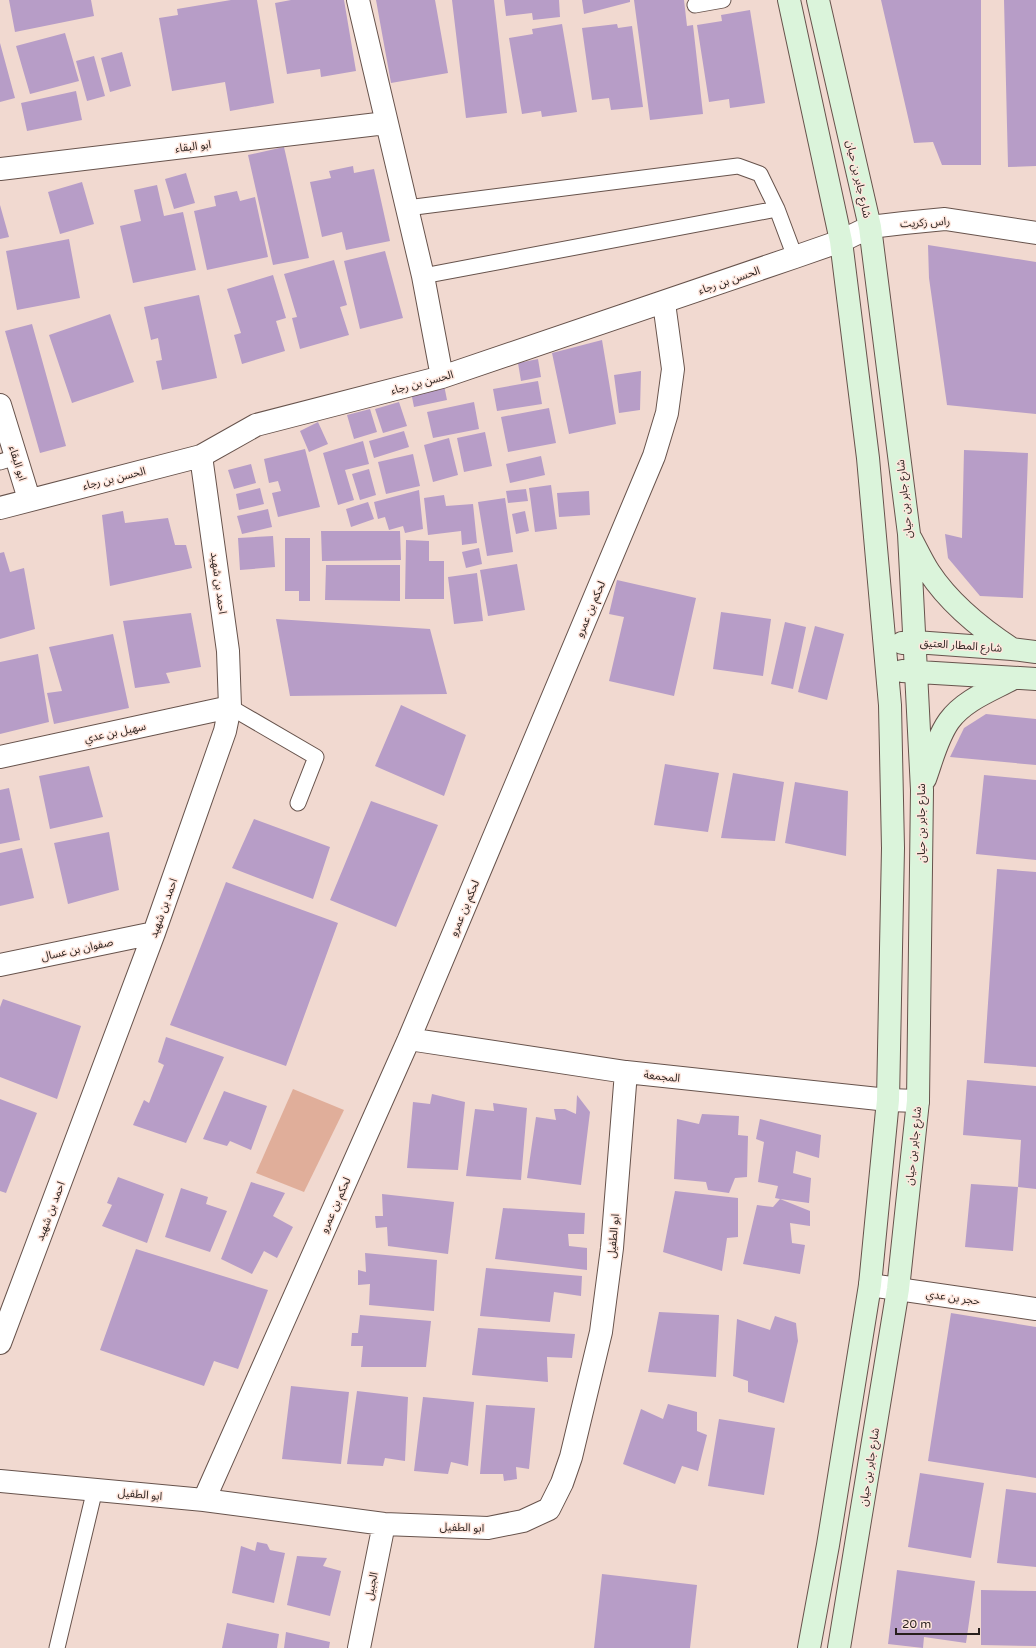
<svg xmlns="http://www.w3.org/2000/svg" width="1036" height="1648" font-family="'Varela Round','Noto Sans Arabic',sans-serif">
	<rect width="100%" height="100%" fill="#f1d9d0"/>
	<path fill="#e0ae9a" d="M293,1089l51,21 -40,82 -48,-19z"/>
	<path fill="#b79dc7" d="M9,0h82l3,16 -79,16z
		M231,0h26l17,103 -44,8 -5,-29 -53,9 -13,-73 19,-3 -1,-6z
		M291,0h53l12,71 -35,6 -1,-8 -33,5 -12,-71z
		M376,0h59l13,73 -57,10z
		M452,0h42l13,113 -41,5z
		M504,0h55l1,17 -27,3 -1,-7 -26,3z
		M582,0h48v2l-46,12z
		M634,0h50l3,26 6,-1 10,89 -53,6z
		M881,0h100v165h-39l-9,-23 -19,1z
		M1004,0h32v166l-28,1z
		M750,10l15,93 -35,5 -1,-9 -20,3 -12,-77 25,-4 -1,-6z
		M562,24l15,88 -35,5 -1,-6 -19,3 -13,-76 24,-4 -1,-5z
		M617,24l1,4 14,-2 11,81 -32,3 -2,-12 -17,2 -10,-72z
		M65,33l14,48 -49,13 -14,-48z
		M0,43l15,55 -15,4z
		M122,52l9,34 -21,6 -9,-34z
		M94,56l11,40 -18,5 -11,-40z
		M76,91l6,29 -55,11 -6,-28z
		M284,147l25,111 -36,7 -25,-110z
		M353,166l1,7 20,-4 16,72 -44,9 -4,-18 -20,5 -12,-55 21,-4 -2,-7z
		M186,173l9,30 -21,6 -9,-30z
		M82,182l12,42 -34,10 -12,-42z
		M157,185l7,31 19,-4 13,58 -63,13 -13,-57 21,-5 -7,-31z
		M237,191l3,10 15,-4 13,60 -61,13 -13,-59 22,-5 -2,-10z
		M0,205l9,32 -9,2z
		M69,239l11,59 -63,12 -11,-59z
		M928,245l108,17v152l-89,-9 -18,-127z
		M385,251l18,67 -43,11 -16,-68z
		M334,260l13,45 -7,2 9,28 -49,14 -8,-31 5,-1 -13,-43z
		M273,275l13,43 -10,3 9,30 -43,13 -8,-29 7,-2 -14,-44z
		M199,295l18,83 -55,12 -6,-29 6,-1 -4,-22 -7,2 -7,-33z
		M110,314l24,68 -62,21 -23,-68z
		M32,324l34,122 -26,7 -35,-122z
		M602,340l14,84 -47,10 -17,-81z
		M538,359l3,18 -20,4 -3,-18z
		M641,371l-1,39 -21,3 -5,-38z
		M538,381l4,23 -45,7 -4,-22z
		M444,385l3,15 -33,7 -3,-15z
		M399,402l8,24 -24,7 -8,-24z
		M474,402l5,27 -46,9 -6,-26z
		M549,408l7,35 -48,9 -7,-35z
		M370,409l7,23 -23,7 -7,-24z
		M318,422l10,22 -19,8 -9,-21z
		M404,431l5,16 -35,11 -5,-17z
		M485,432l7,34 -28,6 -7,-34z
		M449,438l9,37 -25,7 -9,-37z
		M363,441l6,23 -24,6 9,30 -16,5 -15,-52z
		M305,449l15,58 -42,10 -6,-24 9,-2 -3,-10 -9,2 -5,-24z
		M964,450l64,3 -5,145 -43,-2 -32,-38 -3,-24 17,4z
		M413,454l7,32 -34,8 -8,-32z
		M541,456l4,19 -35,8 -4,-19z
		M251,464l5,19 -22,6 -6,-19z
		M369,469l7,26 -16,5 -8,-26z
		M551,485l6,44 -22,3 -6,-44z
		M260,488l4,16 -25,6 -3,-16z
		M526,489l2,12 -20,2 -2,-12z
		M419,490l4,39 -18,4 -2,-7 -14,4 -4,-13 -7,2 -4,-17z
		M589,491l1,24 -31,2 -2,-24z
		M444,495l2,11 27,-2 4,39 -15,2 -1,-14 -33,4 -4,-37z
		M505,498l8,54 -26,4 -9,-54z
		M368,502l6,17 -23,8 -5,-18z
		M268,509l4,18 -30,7 -5,-18z
		M123,511l2,12 43,-5 7,27h11l6,23 -82,18 -8,-71z
		M525,511l4,20 -13,3 -4,-20z
		M321,531h79l1,29 -79,1z
		M273,536l2,31 -35,3 -2,-32z
		M285,538h25v63h-11v-10h-14z
		M406,540l23,1v20h15v38h-39z
		M479,548l3,16 -16,4 -4,-16z
		M4,552l6,20 14,-4 11,61 -35,10v-86z
		M517,564l8,46 -37,6 -8,-46z
		M326,565h74v36l-75,-1z
		M477,573l6,48 -29,3 -6,-47z
		M617,580l79,18 -22,98 -65,-15 15,-64 -15,-3z
		M721,612l50,7 -8,57 -50,-7z
		M191,613l10,54 -35,6 4,10 -35,5 -12,-67z
		M276,619l154,10 17,65 -157,2z
		M785,622l21,5 -13,62 -22,-5z
		M815,626l29,8 -17,66 -29,-8z
		M113,634l16,74 -75,16 -7,-31 15,-2 -13,-44z
		M38,654l11,68 -49,12v-72z
		M401,705l65,30 -22,61 -69,-30z
		M986,714l50,5v46l-86,-8 14,-29z
		M665,764l54,9 -11,59 -54,-7z
		M89,766l14,51 -53,12 -11,-53z
		M733,773l51,9 -9,59 -54,-3z
		M984,775l52,5v80l-60,-6z
		M795,782l53,9 -2,65 -61,-13z
		M9,788l11,52 -20,4v-54z
		M371,801l67,24 -42,102 -66,-27z
		M254,819l76,28 -17,52 -81,-31z
		M109,832l10,58 -51,14 -14,-61z
		M22,848l12,50 -34,8v-53z
		M997,869l39,3v195l-52,-4z
		M226,882l112,41 -52,143 -116,-41z
		M3,999l78,27 -24,73 -57,-22v-70z
		M166,1037l58,20 -38,86 -53,-18 11,-25 5,3 15,-38 -6,-3z
		M967,1080l69,6v103l-18,-2 3,-47 -58,-5z
		M224,1091l43,15 -16,44 -21,-9 -3,5 -24,-7z
		M432,1094l33,8 -7,68 -51,-2 6,-66 17,2z
		M577,1095l13,17 -9,73 -54,-7 9,-61 20,3 -2,-11h11l11,5z
		M0,1099l37,14 -31,80 -6,-2z
		M493,1103l34,5 -6,72 -55,-4 9,-67 19,2z
		M702,1114l37,2 -1,19 10,1 -1,41 -12,1 -6,15 -21,-3 -2,-8 -32,-3 3,-60 22,5z
		M760,1119l61,16 -2,23 -23,-7 -3,22 18,5 -2,25 -29,-4 30,12v15l-20,-3 2,20 13,2 -5,29 -57,-10 14,-59 16,2 7,-8 -5,-1 3,-12 -20,-4 6,-40 -8,-3z
		M118,1177l46,17 -17,49 -45,-17 10,-21 -5,-2z
		M251,1182l34,11 -12,23 20,11 -16,31 -13,-7 -12,23 -31,-15z
		M971,1184l47,3 -5,64 -48,-4z
		M181,1188l27,9 -2,7 21,7 -17,41 -45,-15z
		M675,1191l63,7v39l-11,1 -5,33 -59,-19z
		M382,1194l72,8 -6,52 -60,-8 -1,-19 -11,1 -1,-12h8z
		M503,1208l82,5 -1,21h-16l1,12 18,2v22l-92,-11z
		M136,1249l132,41 -30,79 -24,-8 -10,25 -104,-36z
		M365,1253l72,7 -3,51 -65,-6 1,-21 -12,1v-15l8,2z
		M486,1268l96,8 -1,20 -27,-4 -4,30 -70,-6z
		M659,1312l60,3 -3,62 -68,-5z
		M951,1313l85,14v151l-108,-17z
		M360,1315l71,6 -5,46h-65l2,-21h-12l1,-13h6z
		M775,1316l21,7 2,18 -14,62 -36,-11v-11l-15,-5 4,-57 33,11z
		M478,1328l97,6 -3,24 -25,-1 1,25 -76,-7z
		M291,1386l58,6 -8,72 -59,-5z
		M357,1391l51,6 -3,64 -20,-3 -2,8 -36,-2z
		M423,1397l51,5 -6,64 -17,-4 -3,12 -34,-3z
		M668,1404l29,8v19l10,4 -9,36 -16,-5 -7,18 -52,-20 18,-55 22,10z
		M486,1405l49,3 -6,61 -13,-2 1,12 -13,2 -1,-7h-23z
		M719,1419l56,9 -11,67 -56,-9z
		M920,1473l64,10 -13,75 -63,-11z
		M1006,1489l30,4v74l-39,-4z
		M257,1542l10,2 3,6 15,3 -11,50 -42,-10 9,-47 14,5z
		M297,1556l30,2 -4,8 18,5 -11,45 -43,-11z
		M897,1570l78,11 -9,62 -42,-6 -1,11 -35,-4z
		M602,1574l95,11 -7,63h-96z
		M981,1590l55,1v55l-55,-1z
		M227,1623l52,11 -2,14h-55z
		M286,1632l44,10 -1,6h-45z"/>
	<g fill="none" stroke-linecap="round" stroke-linejoin="round">
		<g stroke="#67534c" stroke-width="17">
			<path id="lane" d="M695,5l28,-5
				M407,208l331,-42 22,8 17,35 18,48
				M423,276l354,-67
				M0,462l16,-5
				M230,707l86,50 -18,46
				M57,1648l38,-159"/>
		</g>
		<g stroke="#67534c" stroke-width="24">
			<path id="street" d="M358,0l65,276 19,101
				M0,169l386,-46
				M0,405l29,94
				M0,508l201,-52 55,-31 186,-48 353,-120 46,-16 29,-14 34,-4 41,-4 91,14
				M0,757l230,-50
				M0,965l154,-32
				M409,1039l217,33 262,28 30,1
				M870,1285l166,24
				M0,1343l154,-410 71,-202 5,-24 -2,-56 -27,-195
				M0,1481l204,19 180,24 104,4 35,-7 26,-12 13,-26 9,-26 30,-125 11,-84 14,-176
				M204,1500l205,-461 245,-583 13,-43 6,-44 -9,-66
				M359,1648l25,-124"/>
		</g>
		<g stroke="#67534c" stroke-width="24">
			<path id="secondary" d="M789,0l52,241 27,217 22,247 3,143 -5,252 -18,185 -42,260 -19,103
				M818,0l52,227 39,307 13,256 -4,311 -20,188 -59,359
				M911,539c6,11 11,22 18,33 21,32 51,56 83,77
				M902,643l13,-1 97,7 24,3
				M902,671l134,8
				M925,779c7,-19 12,-41 24,-58 15,-21 43,-31 65,-43"/>
		</g>
		<use href="#lane" stroke="#fff" stroke-width="15"/>
		<use href="#street" stroke="#fff" stroke-width="22"/>
		<use href="#secondary" stroke="#dbf4db" stroke-width="22"/>
	</g>
	<g text-anchor="middle" stroke-width="3" stroke-linejoin="round" paint-order="stroke">
		<g font-size="11" fill="#281f1c" stroke="#fee6dd">
			<text transform="translate(193 146) rotate(-7)" y="4">ابو البقاء</text>
			<text transform="translate(859 179) rotate(77)" y="4">شارع جابر بن حيان</text>
			<text transform="translate(925 222) rotate(-3)" y="4">راس زكريت</text>
			<text transform="translate(729 280) rotate(-19)" y="4">الحسن بن رجاء</text>
			<text transform="translate(422 382) rotate(-15)" y="4">الحسن بن رجاء</text>
			<text transform="translate(18 463) rotate(73)" y="4">ابو البقاء</text>
			<text transform="translate(114 478) rotate(-14)" y="4">الحسن بن رجاء</text>
			<text transform="translate(904 499) rotate(-96)" y="4">شارع جابر بن حيان</text>
			<text transform="translate(219 583) rotate(82)" y="4">احمد بن شهيد</text>
			<text transform="translate(590 609) rotate(-67)" y="4">لحكم بن عمرو</text>
			<text transform="translate(961 645) rotate(4)" y="4">شارع المطار العتيق</text>
			<text transform="translate(115 732) rotate(-12)" y="4">سهيل بن عدي</text>
			<text transform="translate(921 823) rotate(-90)" y="4">شارع جابر بن حيان</text>
			<text transform="translate(163 908) rotate(-70)" y="4">احمد بن شهيد</text>
			<text transform="translate(464 908) rotate(-67)" y="4">لحكم بن عمرو</text>
			<text transform="translate(77 949) rotate(-12)" y="4">صفوان بن عسال</text>
			<text transform="translate(662 1076) rotate(6)" y="4">المجمعة</text>
			<text transform="translate(913 1146) rotate(-84)" y="4">شارع جابر بن حيان</text>
			<text transform="translate(335 1205) rotate(-66)" y="4">لحكم بن عمرو</text>
			<text transform="translate(50 1211) rotate(-69)" y="4">احمد بن شهيد</text>
			<text transform="translate(613 1236) rotate(-85)" y="4">ابو الطفيل</text>
			<text transform="translate(953 1297) rotate(8)" y="4">حجر بن عدي</text>
			<text transform="translate(869 1467) rotate(-81)" y="4">شارع جابر بن حيان</text>
			<text transform="translate(140 1494) rotate(5)" y="4">ابو الطفيل</text>
			<text transform="translate(462 1527) rotate(2)" y="4">ابو الطفيل</text>
			<text transform="translate(371 1586) rotate(-79)" y="4">الجبيل</text>
		</g>
	</g>
	<path d="M896 1628v6h83v-6" fill="none" stroke="#281f1c" stroke-width="2"/>
	<text x="902" y="1628" font-size="12" fill="#281f1c" stroke="#fee6dd" stroke-width="3" paint-order="stroke">20 m</text>
</svg>
